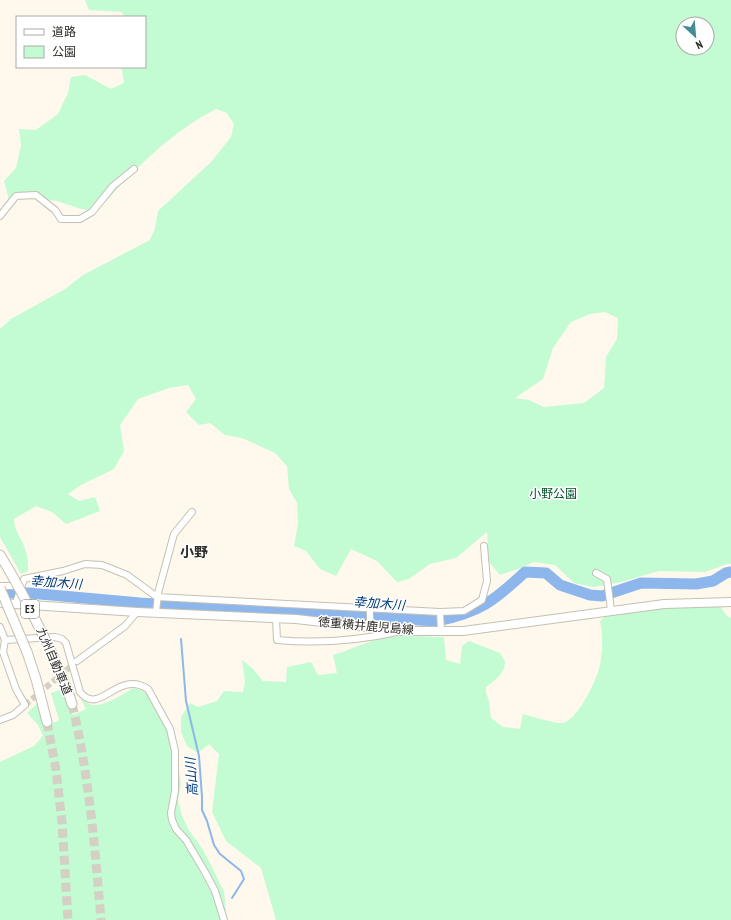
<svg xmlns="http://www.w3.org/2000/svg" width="731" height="920" font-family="'PT Sans Narrow','Noto Sans JP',sans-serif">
	<rect width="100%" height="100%" fill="#fef9ec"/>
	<path fill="#c3fbd3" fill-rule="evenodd" d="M85,0h646v564h-4l-22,8 -46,-1 -38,11 -27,5 -20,-4 -19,-18 -21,-3 -16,7 -18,6 -11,-13 -2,-30 -31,26 -26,6 -21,15 -12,3 -20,-21 -26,-12 -15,27 -16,-7 -14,-18 -12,-5 4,-22 -1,-21 -8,-14 -2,-23 -12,-13 -33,-15 -17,-3 -15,-12 -11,2 -13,-13 10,-13 -8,-14 -19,3 -31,11 -18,26 4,26 -10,18 -33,16 -13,9 11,7 16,-4 5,14 -34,13 -14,-12 -16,-6 -22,13c0,13 9,20 12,33 2,6 2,13 2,19l-7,3 -21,-37v-208l11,-10 54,-30 18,-14 67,-35 5,-12 3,-17 53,-49 20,-25 3,-13 -7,-11 -11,-4c-47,24 -84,63 -119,102l-16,-2 -24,-8 -32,-3 -16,2 -5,-19 12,-13 5,-23 -2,-16 17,1 22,-16 10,-21 3,-16 14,-2 26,14 13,-6 -2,-14 -7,-2h30v-50h-21l-2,-5 -33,-2zM683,24h24v24h-24zM605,312l13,6 -1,21 -11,18 -2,31 -20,15 -40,4 -15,-7 -14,-2 28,-19 10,-31 18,-26 19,-8z
		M670,602l50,4 7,10 4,2v302h-455l-15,-52 -35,-27 -14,-29 7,-58 -10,-10 -11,9 -11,-7 -6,-14v-15l9,-14 8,4 19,-6 7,-10 19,1 2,-11 -3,-21 11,9 10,12 23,1 1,-15 24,-5 7,13 19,-2 -4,-18c17,-5 34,-14 51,-17 19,-4 40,-1 60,-1l2,23 14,4 2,-18 7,-5 31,12c1,2 4,6 5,8 1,12 -11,20 -19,26v6l3,8 2,17 12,9 17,2 3,-15c7,2 34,10 39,9 15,-2 33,-40 37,-54 4,-15 4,-33 1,-48l10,-9z
		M133,688l8,2 11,7 12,18 14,48 3,21 -3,16 3,13 7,16 14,19 10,19 12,25 3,28h-227v-158l34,-16 9,-10 -5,-11 -11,-12 11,-10 7,24 14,-7 -8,-27 11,-4 11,26 13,-6 -5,-10c3,2 8,5 11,6 11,2 32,-11 41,-17z"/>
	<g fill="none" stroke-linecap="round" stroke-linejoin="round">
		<path stroke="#8cb6ec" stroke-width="2" d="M181,639l5,62 13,55 3,41v13l5,11 7,24 6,9 21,17 3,8 -12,19"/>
		<path stroke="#8cb6ec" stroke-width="11" d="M0,593h29l111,10 118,8 179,10c42,-8 57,-20 88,-49l21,1 14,12 30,10 12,1 39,-13 55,1 17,-3 13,-8 5,-1"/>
		<path stroke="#d4d0c4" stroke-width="6" stroke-dasharray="6 3" stroke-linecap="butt" d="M25,705l51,-43"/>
		<path stroke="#d4d0c4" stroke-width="9" stroke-dasharray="9 4.5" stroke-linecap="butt" d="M72,704c17,70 23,144 29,216
			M47,722l9,48 6,52 6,98"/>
		<g stroke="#c4c0b3" stroke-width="8">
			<path id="minor" d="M0,216l16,-20 20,-1 19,15 6,9h19l12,-7 21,-26 21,-17
				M596,573l11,6 4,31
				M0,586h20
				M16,603l8,-24 39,-8 22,-7 17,1 25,10 30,22 283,15 24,-1 18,-11 5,-19 -3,-35
				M440,612l1,19
				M156,613l2,-20 16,-59 18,-22
				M276,619l1,21c42,4 79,1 120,-8
				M0,627l5,13 -2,12 13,37 9,16 -12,10 -13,5
				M370,628v-19
				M5,640l50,-3 7,2 4,4 14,49c20,25 37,-23 68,-3l22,40 5,22v40l-4,22 1,7 4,9 10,11 19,32 10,19 9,29
				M77,661l48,-35 12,-14"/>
		</g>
		<g stroke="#c4c0b3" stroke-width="10">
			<path id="major" d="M0,603l137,9 159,7 106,12h61l201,-27 67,-2"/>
		</g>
		<g stroke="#c4c0b3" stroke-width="11">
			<path id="highway" d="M0,555l9,15
				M50,649l17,39 5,16
				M27,652l9,27 11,43"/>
		</g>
		<use href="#minor" stroke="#fff" stroke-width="6"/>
		<use href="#major" stroke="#fff" stroke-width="8"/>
		<use href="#highway" stroke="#fff" stroke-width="9"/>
		<g stroke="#c4c0b3" stroke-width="11" stroke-linecap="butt">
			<path id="highway-bridge" d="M9,570l15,27 26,52
				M0,588l27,64"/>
		</g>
		<use href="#highway-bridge" stroke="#fff" stroke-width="9"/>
	</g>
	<g text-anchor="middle" stroke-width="3" stroke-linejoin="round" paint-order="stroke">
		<rect fill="#fff" stroke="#6c6b67" stroke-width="1" x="21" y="600" width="18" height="18" rx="3"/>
		<g font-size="11" font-weight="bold" fill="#2d2b26">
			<text x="30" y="613">E3</text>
		</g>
		<g font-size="12" fill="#015028" stroke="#fff">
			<text x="553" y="498">小野公園</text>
		</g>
		<g font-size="12" fill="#2d2b26" stroke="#fff">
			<text transform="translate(366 626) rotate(5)" y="4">徳重横井鹿児島線</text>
			<text transform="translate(54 661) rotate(67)" y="4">九州自動車道</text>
		</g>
		<g font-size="13" font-style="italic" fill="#003b7a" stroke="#fff">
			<text transform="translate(56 582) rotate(4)" y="5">幸加木川</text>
			<text transform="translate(379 603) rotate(4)" y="5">幸加木川</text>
			<text transform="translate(191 777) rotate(-94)" y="5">高山川</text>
		</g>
		<g font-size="14" font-weight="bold" fill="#2d2b26" stroke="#fff">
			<text x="194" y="557">小野</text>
		</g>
	</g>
	<rect x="16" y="16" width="130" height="52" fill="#ffffff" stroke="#abaaa8"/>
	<rect x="24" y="29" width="20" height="6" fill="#ffffff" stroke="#abaaa8"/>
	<text x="52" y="36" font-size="12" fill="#2d2b26">道路</text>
	<rect x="24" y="46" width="20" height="12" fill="#c3fbd3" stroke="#abaaa8"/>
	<text x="52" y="56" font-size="12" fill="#2d2b26">公園</text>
	<g transform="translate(695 36) rotate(154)"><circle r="19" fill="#ffffff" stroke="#abaaa8"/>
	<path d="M0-3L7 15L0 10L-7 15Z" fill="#468c96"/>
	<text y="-6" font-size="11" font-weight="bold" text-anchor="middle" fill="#2d2b26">N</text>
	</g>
</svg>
